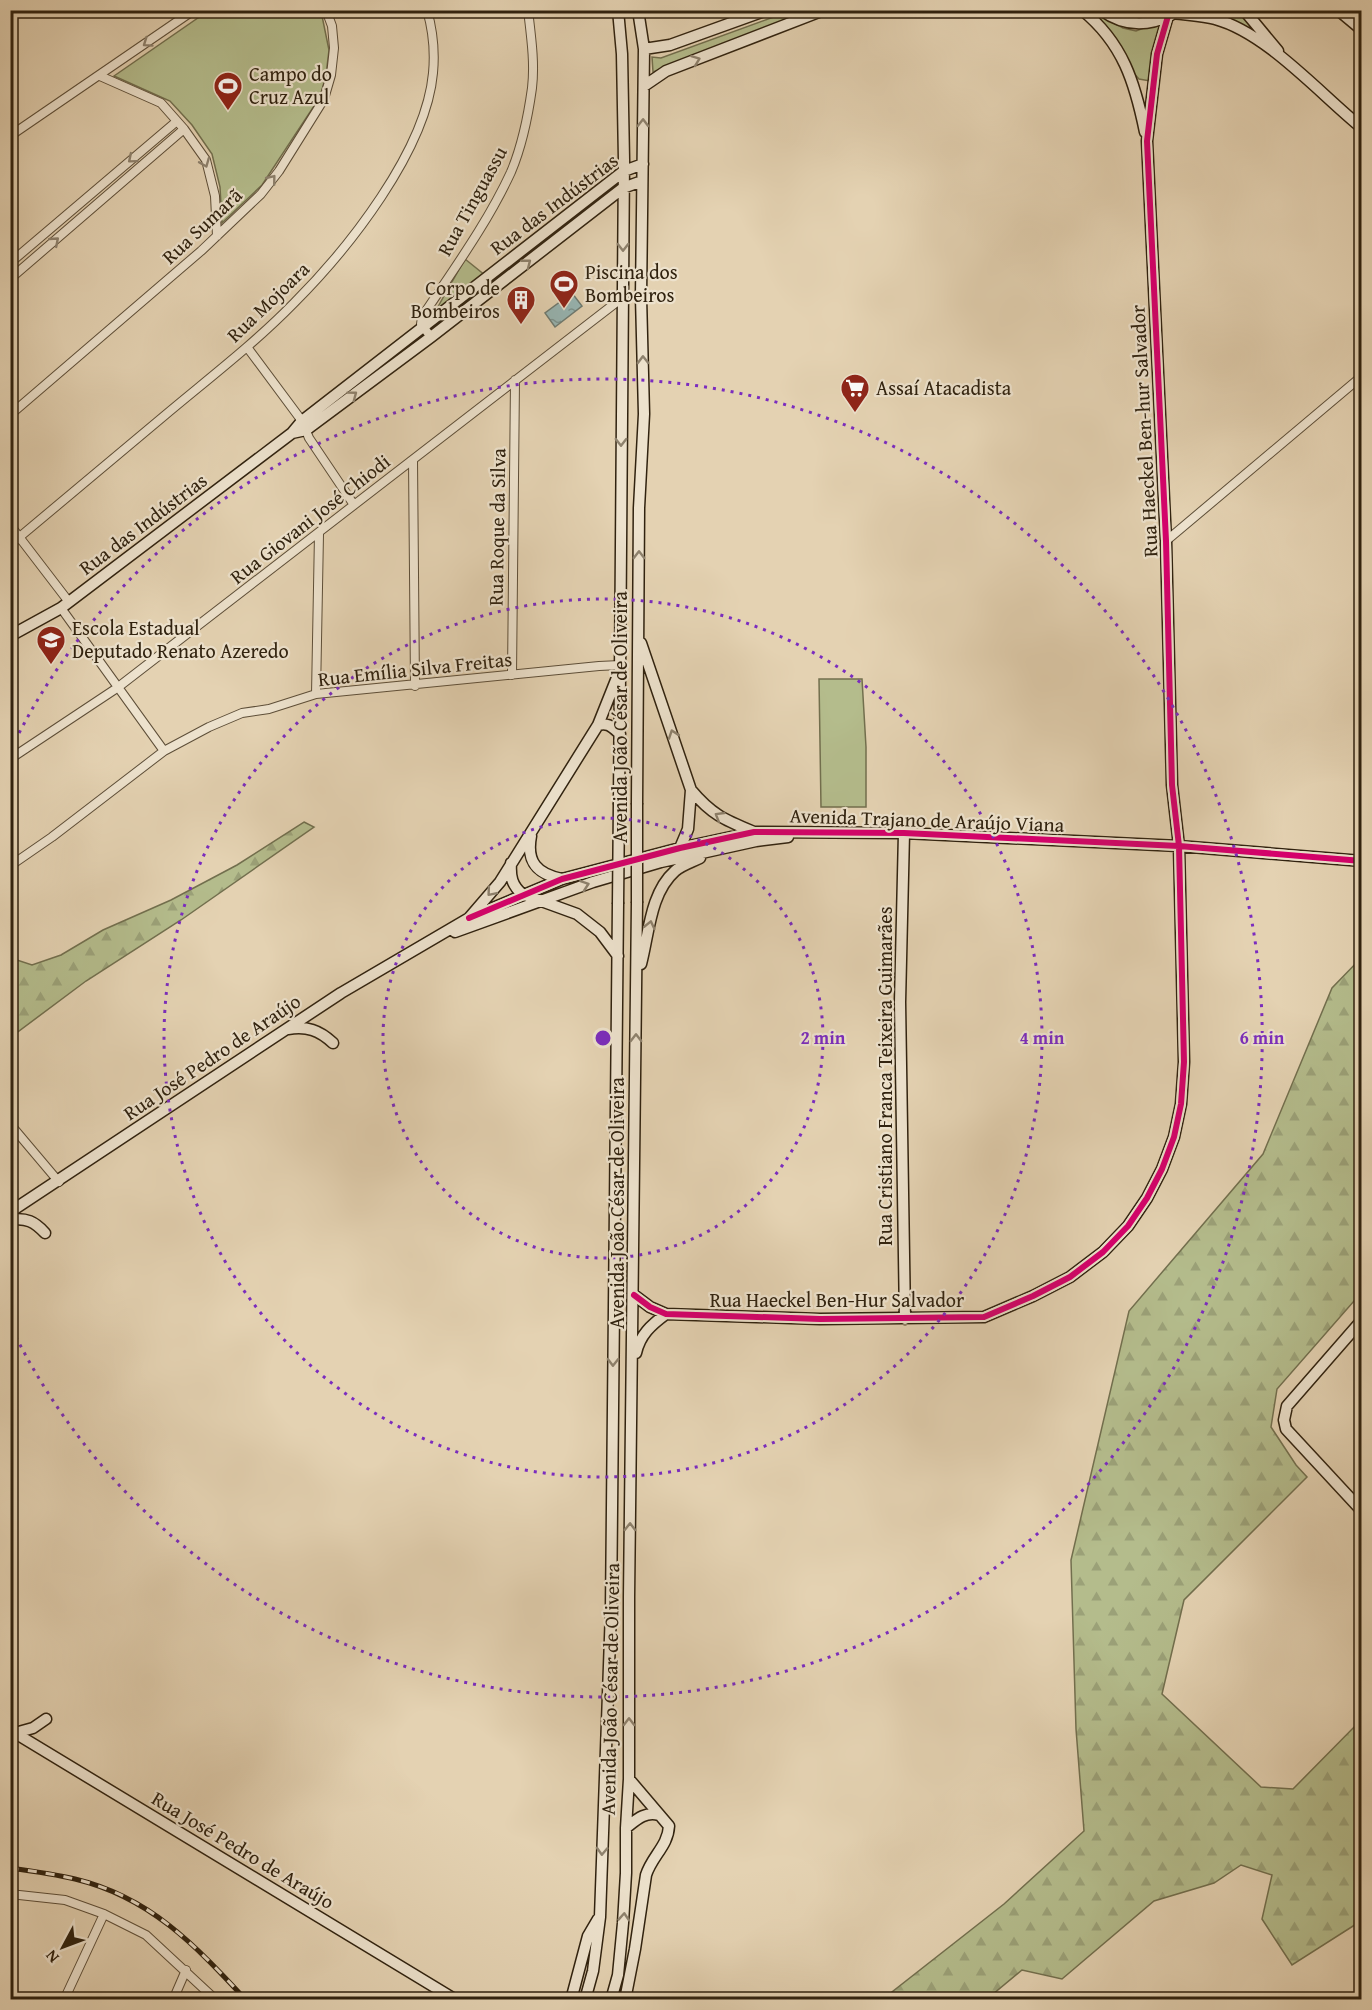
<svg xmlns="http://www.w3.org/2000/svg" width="1372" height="2010" font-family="'Gentium Book Plus',serif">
	<defs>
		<pattern id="forest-firs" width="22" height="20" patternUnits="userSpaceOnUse" patternTransform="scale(1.5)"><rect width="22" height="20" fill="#b4bc8c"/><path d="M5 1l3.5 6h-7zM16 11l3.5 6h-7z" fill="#9ba178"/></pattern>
		<pattern id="water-ripples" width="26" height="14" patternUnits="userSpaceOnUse" patternTransform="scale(1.5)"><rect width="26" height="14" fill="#97b6b4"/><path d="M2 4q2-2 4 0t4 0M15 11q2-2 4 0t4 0" fill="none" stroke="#7c9491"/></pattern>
	</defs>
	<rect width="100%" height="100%" fill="#e4d2b2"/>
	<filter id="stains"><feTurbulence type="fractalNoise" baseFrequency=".00333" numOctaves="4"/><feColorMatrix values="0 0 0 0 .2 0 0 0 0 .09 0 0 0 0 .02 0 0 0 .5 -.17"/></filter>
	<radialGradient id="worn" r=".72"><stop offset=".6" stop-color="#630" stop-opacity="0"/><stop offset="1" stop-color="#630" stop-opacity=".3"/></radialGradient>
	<path fill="url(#forest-firs)" stroke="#726f4e" stroke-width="1.5" d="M304,822l10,5 -133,93 -95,61 -75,56v-79l21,7 29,-10 42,-25 68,-30 66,-35z
		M1361,958v335l-84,96 -6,38 25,38 11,12 -123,123 -22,94 99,93 32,2 68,-69v201l-69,44 -30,-46 10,-44 -31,-10 -27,18 -60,18 -92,78 -40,-9 -35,29h-104l121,-95 80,-73 -8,-102 -5,-169 58,-249 134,-157 69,-166z"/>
	<path fill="#b4bc8c" stroke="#726f4e" stroke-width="1.5" d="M208,11h113l8,39 -3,25 -6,22 -58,88 -40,38 -2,-36 -8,-33 -20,-29 -22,-24 -56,-25z
		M790,11h19l-156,61 -1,-15 9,1z
		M1112,11h53c-18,8 -35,10 -53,0z
		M1192,11h46l21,25 -34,-20z
		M1096,13l27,15 13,3 29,-11 -15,61 -11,-2 -9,-10 -10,-22z
		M465,259l21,17 -55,43z
		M819,679h43l4,68v60h-45z"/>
	<path fill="url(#water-ripples)" stroke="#6e7b72" stroke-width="1.5" d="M572,293l10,13 -27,21 -10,-14z"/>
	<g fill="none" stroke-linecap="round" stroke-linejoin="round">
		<g stroke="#5d4e38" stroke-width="10">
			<path id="street" d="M10,18l11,-8
				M100,76l61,27 23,26 22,31 9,36 2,40
				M10,136l184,-126
				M10,263l167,-142
				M10,279l174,-150
				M431,337l-10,-13 1,-7c31,-47 65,-93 89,-145 11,-26 17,-55 21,-84 3,-25 -1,-52 -4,-78
				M247,347l55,74 7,17 45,67
				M10,415l191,-164 60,-57 18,-23 45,-72 7,-24 3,-27 -2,-22 -6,-16
				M413,460l2,226
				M10,525l59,77
				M1166,541l196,-165
				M10,545c52,-43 103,-86 154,-129 44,-37 90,-72 130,-113 54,-54 132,-152 139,-230 2,-21 0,-42 -6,-63
				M61,608l103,143
				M512,675l3,-295
				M316,694l3,-160
				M10,759l107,-71 505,-390
				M10,866l42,-29 112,-86 45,-24 33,-14 27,-4 47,-15 283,-28 21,-1
				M10,1124l49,58
				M10,1894l55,6 39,14 42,21 70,65
				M64,2000l40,-86
				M173,2000l13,-30"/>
		</g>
		<g stroke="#30220f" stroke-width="13">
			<path id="secondary" d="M618,10l4,44 2,106 -5,643
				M1082,10c41,33 53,73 63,122
				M1101,10c22,16 46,17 70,5
				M1244,10l34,41
				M1338,10l24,20
				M1174,13c13,2 28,3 41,6 52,14 105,75 147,109
				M644,49l26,-4 97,-35
				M644,86l22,-15 158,-61
				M292,433l14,-3 125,-93 192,-149 19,-7
				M10,636l51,-28 231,-175 10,-12 322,-250 19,-7
				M641,643l50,147c21,25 34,30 63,42
				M598,725c10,-3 14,2 22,9
				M637,803l2,-295 5,-94 -3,-117 3,-248 -6,-39
				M904,833l-4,169 5,317
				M531,836c-5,26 6,38 31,43
				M676,850l4,-2 8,-19 3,-39
				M511,863c-1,14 1,22 11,31l55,20 23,18 18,24
				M469,918l93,-39 118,-31 74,-16 150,1 275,13 183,15
				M455,932l138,-50 68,-20 95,-21 32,-4
				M641,964c8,-30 9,-71 34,-93 7,-6 17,-9 25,-13
				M288,1029c19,-3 31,1 45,14
				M10,1212l331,-219 128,-75 31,-36 98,-157 22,-55
				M10,1220c16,-3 25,2 35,13
				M634,1295l16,12 16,7 154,5 164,-2 49,-21 37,-19 33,-25 25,-26 19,-28 15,-29 12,-32 7,-33 3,-42 -5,-216 -7,-61 -6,-244 -19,-400 10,-87 11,-38
				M1362,1320l-75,86 -3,14 2,9 76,82
				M636,1353c4,-18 15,-28 30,-39
				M10,1730l446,270
				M15,1733l18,-5 13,-9
				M626,1828c10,-8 19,-17 33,-13
				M571,2000l17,-64 10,-17
				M585,2000l8,-29 7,-54 11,-307 7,-706
				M611,2000l7,-25 5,-52 3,-50v-45l3,-49v-182l8,-694
				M625,2000l10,-51 11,-74c6,-19 22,-29 23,-49l-40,-47"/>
		</g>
		<use href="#street" stroke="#ede2cd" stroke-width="8"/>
		<use href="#secondary" stroke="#ede2cd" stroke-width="10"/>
		<g stroke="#30220f" stroke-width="5">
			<path id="rail" d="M10,1868c22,3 44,6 65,11 75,18 120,66 171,121"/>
		</g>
		<use href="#rail" stroke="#ede2cd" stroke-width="3" stroke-dasharray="9" stroke-linecap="butt"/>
		<g stroke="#30220f" stroke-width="13" stroke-linecap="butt">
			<path id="secondary-bridge" d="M637,803v100
				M618,904l1,-101"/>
		</g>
		<use href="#secondary-bridge" stroke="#ede2cd" stroke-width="10"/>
		<g stroke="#ede2cd" stroke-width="10">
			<path id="cycleway" d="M469,918l93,-39 118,-31 74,-16 150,1 275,13 183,15
				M634,1295l16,12 16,7 154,5 164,-2 49,-21 37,-19 33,-25 25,-26 19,-28 15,-29 12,-32 7,-33 3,-42 -5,-216 -7,-61 -6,-244 -19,-400 10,-87 11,-38"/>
		</g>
		<use href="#cycleway" stroke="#d6006c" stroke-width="6"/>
	</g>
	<defs><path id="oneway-chevron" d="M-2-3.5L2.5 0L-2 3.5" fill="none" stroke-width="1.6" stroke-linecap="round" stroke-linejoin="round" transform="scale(1.5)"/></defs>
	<g stroke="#8e826e">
		<use href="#oneway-chevron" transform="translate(147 43) rotate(145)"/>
		<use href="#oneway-chevron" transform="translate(696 60) rotate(-21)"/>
		<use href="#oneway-chevron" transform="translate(643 123) rotate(-89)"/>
		<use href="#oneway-chevron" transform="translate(132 159) rotate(140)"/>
		<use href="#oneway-chevron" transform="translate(205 163) rotate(68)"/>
		<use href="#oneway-chevron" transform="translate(272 179) rotate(-51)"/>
		<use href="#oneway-chevron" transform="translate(55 241) rotate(-41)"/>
		<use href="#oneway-chevron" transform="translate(623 247) rotate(90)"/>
		<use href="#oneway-chevron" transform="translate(527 263) rotate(-38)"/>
		<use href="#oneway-chevron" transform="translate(643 360) rotate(-91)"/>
		<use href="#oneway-chevron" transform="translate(353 395) rotate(-37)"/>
		<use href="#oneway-chevron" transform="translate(621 442) rotate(90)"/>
		<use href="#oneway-chevron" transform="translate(639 555) rotate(-90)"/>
		<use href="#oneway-chevron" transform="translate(673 734) rotate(-109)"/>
		<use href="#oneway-chevron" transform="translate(719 816) rotate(-149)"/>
		<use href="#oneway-chevron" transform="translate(585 885) rotate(-19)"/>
		<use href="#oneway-chevron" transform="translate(491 892) rotate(130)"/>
		<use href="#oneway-chevron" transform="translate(650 925) rotate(-77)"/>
		<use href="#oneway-chevron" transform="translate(636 1038) rotate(-90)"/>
		<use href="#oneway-chevron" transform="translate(613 1362) rotate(91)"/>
		<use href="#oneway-chevron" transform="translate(630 1527) rotate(-89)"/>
		<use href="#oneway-chevron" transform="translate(629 1722) rotate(-90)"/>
		<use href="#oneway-chevron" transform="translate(602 1851) rotate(92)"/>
		<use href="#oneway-chevron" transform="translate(624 1917) rotate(-86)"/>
	</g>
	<g fill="none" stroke="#7b2cbf" stroke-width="3" stroke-dasharray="3 6">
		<circle cx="603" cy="1038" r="220"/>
		<circle cx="603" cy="1038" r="439"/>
		<path d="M11 749A659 659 0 1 1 11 1327"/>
	</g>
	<defs>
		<g id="stadium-pin" transform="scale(1.5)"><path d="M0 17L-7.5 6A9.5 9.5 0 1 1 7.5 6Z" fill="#8f2418" stroke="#ede2cd"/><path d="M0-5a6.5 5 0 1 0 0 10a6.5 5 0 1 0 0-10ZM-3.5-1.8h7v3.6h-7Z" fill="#fff"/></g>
		<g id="building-pin" transform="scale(1.5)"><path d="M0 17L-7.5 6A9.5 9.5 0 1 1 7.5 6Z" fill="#8f2418" stroke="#ede2cd"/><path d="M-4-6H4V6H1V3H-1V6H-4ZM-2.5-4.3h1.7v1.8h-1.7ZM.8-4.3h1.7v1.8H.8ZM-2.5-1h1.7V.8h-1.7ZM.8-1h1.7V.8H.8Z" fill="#fff"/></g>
		<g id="supermarket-pin" transform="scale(1.5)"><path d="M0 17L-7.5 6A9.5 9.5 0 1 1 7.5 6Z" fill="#8f2418" stroke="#ede2cd"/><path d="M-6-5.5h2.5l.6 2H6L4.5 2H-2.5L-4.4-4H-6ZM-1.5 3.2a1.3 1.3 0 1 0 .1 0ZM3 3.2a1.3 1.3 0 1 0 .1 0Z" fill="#fff"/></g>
		<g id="school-pin" transform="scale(1.5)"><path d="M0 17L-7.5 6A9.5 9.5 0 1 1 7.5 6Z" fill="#8f2418" stroke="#ede2cd"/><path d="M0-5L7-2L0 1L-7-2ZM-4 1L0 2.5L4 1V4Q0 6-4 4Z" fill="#fff"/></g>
	</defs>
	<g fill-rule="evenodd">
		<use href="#stadium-pin" x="228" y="86"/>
		<use href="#stadium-pin" x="564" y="284"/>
		<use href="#building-pin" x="521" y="300"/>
		<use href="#supermarket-pin" x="855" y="388"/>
		<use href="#school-pin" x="51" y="640"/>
	</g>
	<g text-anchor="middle" stroke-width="4.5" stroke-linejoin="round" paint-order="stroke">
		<g font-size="20" fill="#30220f" stroke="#ede2cd" text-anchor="start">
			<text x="249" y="81">Campo do<tspan x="249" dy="23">Cruz Azul</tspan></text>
			<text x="585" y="279">Piscina dos<tspan x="585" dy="23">Bombeiros</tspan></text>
			<text x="500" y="295" text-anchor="end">Corpo de<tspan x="500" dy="23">Bombeiros</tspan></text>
			<text x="876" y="395">Assaí Atacadista</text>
			<text x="72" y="635">Escola Estadual<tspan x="72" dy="23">Deputado Renato Azeredo</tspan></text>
		</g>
		<g font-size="20" fill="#30220f" stroke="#ede2cd">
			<text transform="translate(472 201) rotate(-61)" y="7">Rua Tinguassu</text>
			<text transform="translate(554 204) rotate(-37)" y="7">Rua das Indústrias</text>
			<text transform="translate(202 226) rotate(-43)" y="7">Rua Sumarã</text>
			<text transform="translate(268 302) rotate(-44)" y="7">Rua Mojoara</text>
			<text transform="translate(1144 431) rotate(-93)" y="7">Rua Haeckel Ben-hur Salvador</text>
			<text transform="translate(310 519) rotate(-38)" y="7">Rua Giovani José Chiodi</text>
			<text transform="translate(143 524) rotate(-37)" y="7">Rua das Indústrias</text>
			<text transform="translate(497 527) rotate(-89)" y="7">Rua Roque da Silva</text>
			<text transform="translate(415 669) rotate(-6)" y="7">Rua Emília Silva Freitas</text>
			<text transform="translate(620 717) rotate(-90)" y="7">Avenida João César de Oliveira</text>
			<text transform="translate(927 820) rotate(2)" y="7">Avenida Trajano de Araújo Viana</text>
			<text transform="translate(212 1057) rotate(-34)" y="7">Rua José Pedro de Araújo</text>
			<text transform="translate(885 1076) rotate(-90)" y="7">Rua Cristiano Franca Teixeira Guimarães</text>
			<text transform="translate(617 1203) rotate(-90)" y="7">Avenida João César de Oliveira</text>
			<text x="837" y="1307">Rua Haeckel Ben-Hur Salvador</text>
			<text transform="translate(610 1689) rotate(-89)" y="7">Avenida João César de Oliveira</text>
			<text transform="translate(243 1850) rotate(31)" y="7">Rua José Pedro de Araújo</text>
		</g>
	</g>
	<circle cx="603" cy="1038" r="9" fill="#7b2cbf" stroke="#ede2cd" stroke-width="3"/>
	<g font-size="18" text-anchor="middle" font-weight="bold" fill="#7b2cbf" stroke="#ede2cd" stroke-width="4.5" stroke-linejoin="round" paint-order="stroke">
		<text x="823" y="1044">2 min</text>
		<text x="1042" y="1044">4 min</text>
		<text x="1262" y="1044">6 min</text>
	</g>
	<rect width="1372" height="2010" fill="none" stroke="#e4d2b2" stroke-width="36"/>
	<rect x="12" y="12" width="1348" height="1986" fill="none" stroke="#30220f" stroke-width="3"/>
	<rect x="18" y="18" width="1336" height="1974" fill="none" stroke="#30220f" stroke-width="1.5"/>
	<g transform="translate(63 1947) rotate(229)" stroke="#ede2cd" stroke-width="4.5" paint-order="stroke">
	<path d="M0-4.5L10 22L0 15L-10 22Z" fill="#30220f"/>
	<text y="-9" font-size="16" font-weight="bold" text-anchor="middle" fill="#30220f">N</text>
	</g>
	<rect width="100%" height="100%" filter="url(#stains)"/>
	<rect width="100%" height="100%" fill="url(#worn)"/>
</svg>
